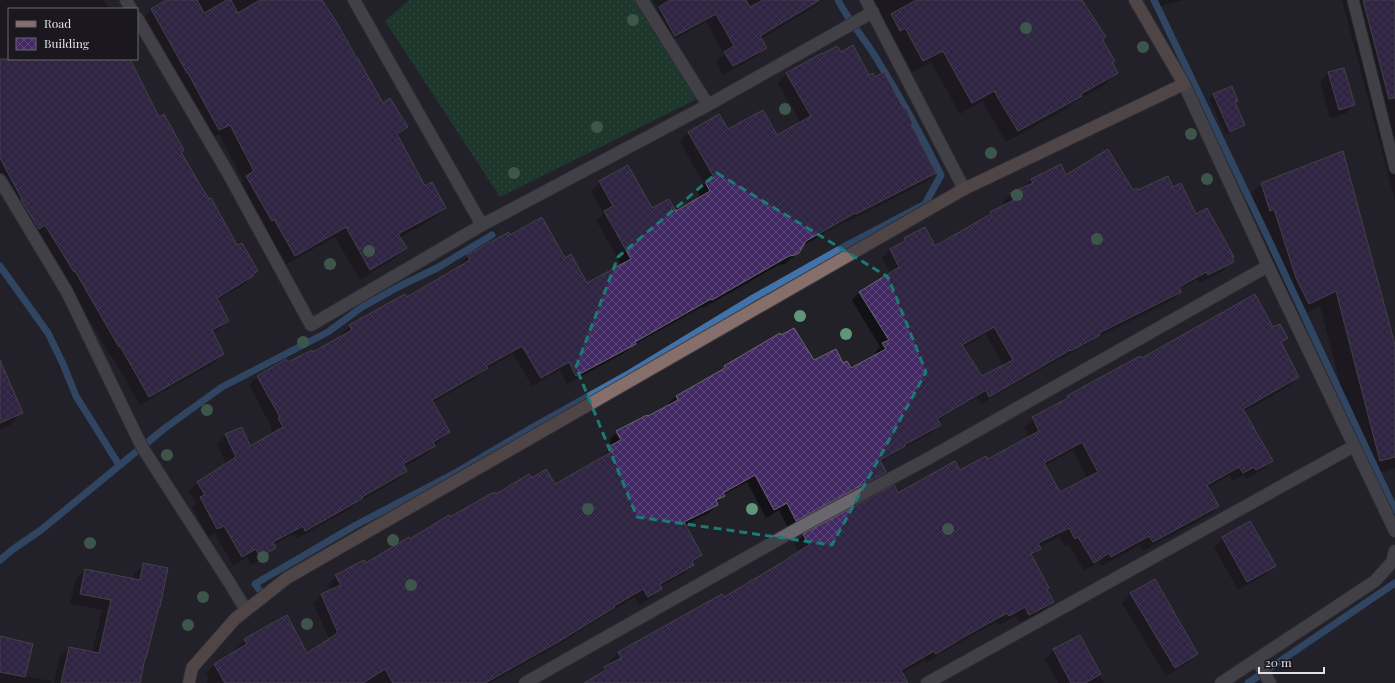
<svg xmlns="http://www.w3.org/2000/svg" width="1395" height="683" font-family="'Playfair Display',serif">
	<defs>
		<pattern id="grass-dots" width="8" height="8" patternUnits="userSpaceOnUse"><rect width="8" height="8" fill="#195334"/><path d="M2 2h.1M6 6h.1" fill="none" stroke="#3a6b51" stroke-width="1.8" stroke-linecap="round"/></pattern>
		<pattern id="building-cross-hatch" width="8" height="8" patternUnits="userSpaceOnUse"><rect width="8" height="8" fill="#422964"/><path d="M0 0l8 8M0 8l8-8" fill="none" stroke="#5d487a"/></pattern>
	</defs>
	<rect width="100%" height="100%" fill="#232128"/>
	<path fill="url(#grass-dots)" d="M409,0h244l44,99 -197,98 -115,-176z"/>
	<path fill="#0007" fill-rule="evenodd" d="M0,0h104l6,9h-101v50h122l4,7 -1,1 25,51 24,32 -3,3 57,94 20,24 -14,14 -26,15 11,20 -9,9 -7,4 10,21 -8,9 -74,42 -29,-50 -1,1 -44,-77 -66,-96z
		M168,0h153l62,104 24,23 -10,10 27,51 21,20 -11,10 -35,20 7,10 -11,10 -35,22 -25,-43 -50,28 -49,-78 7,-7 -24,-46 -10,6 -68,-120 10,-10z
		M645,0h177l-5,5 -56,34 5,8 -10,10 -33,18 -7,-13 8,-8 -18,-32 -41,23z
		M865,0h216l24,37 -3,3 14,33 -11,12 -31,17 -5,5 -63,35 -24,-41 -22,13 -29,-52 -19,10 -18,-34 -6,4z
		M1154,0h29l-27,7z
		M1342,0h53v201z
		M840,53l29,24 41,48 25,48 -9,9 -79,40 -1,-1 -44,25 -3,6 -14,12 -6,1 -76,43 -1,-1 -70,39 -6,6 -59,32 -7,-14 -28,16 -19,-32 -29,16 -6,7 -46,26 17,29 -9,9 -6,4v1l-8,8 -22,13 2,4 -9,9 -40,23 -7,6 -54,30 -2,-5 -21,11 2,3 -9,8 -15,9 -4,-8 -14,8 -18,-31 -7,3 -16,-30 4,-4 -7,-12 8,-9 29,-18 -9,-20 9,-9 23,12 24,-13 -3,-7 1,-1 -22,-41 8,-8 56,-24 29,-17 -1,-1 9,-9 56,-27 54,-32 -1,-2 9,-9 42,-20 55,23 21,25 35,-19 -25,-45 8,-7 -13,-22 9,-9 51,28 24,2 26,-14 -4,-7 7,-7 -24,-42 8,-9 30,-18 10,15 49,6 24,-13 -23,-40 8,-9 35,-20 1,1z
		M1328,73l26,32 -9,9 -15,4 -10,-36z
		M1231,87l6,14 -2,2 9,22 -4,4 -14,6 -17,-36 4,-4z
		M1061,166l5,11 67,15 39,-4 60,73 -8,9 -24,13 -2,-4 -19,10 1,3 -8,8 -78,39 -3,3 -28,16 -1,-1 -81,47 -4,-7 -40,24 2,4 -8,8 -32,17 -19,13 5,9 -8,8 -89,48 -9,-18 -13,8 -19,-36 -24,13 -7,8 1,2 -8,8 -25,12 16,30 -15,18 -25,14 1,1 -8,9 -14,8 -4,-8 -86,53 -59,33h-283l2,-5 -3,-5 8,-8 24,-14 -1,-3 8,-8 62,14 23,-14 -17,-37 8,-8 10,-4 -3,-7 8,-8 30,-11 84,-47 81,-39 24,7 49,-29 -1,-2 9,-9 -3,-6 8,-8 52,-26 -1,-2 8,-8 45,-25 4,-4 88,-6 29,3 8,5 27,-14 -2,-3 5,-5 -28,-47 8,-8 31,-18 -9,-16 8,-8 8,-4 7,-7 30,8 48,-27 7,-7 14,-7 -1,-4 8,-8 12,-6 8,-8zM986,334l17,32 -21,12 -19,-30z
		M1261,184l134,165v119l-31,9 -44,-171 -27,14 -13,-26 -23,-70 -4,3 -8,-27z
		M1273,328l13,10 -5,6 17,33 -9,9 -45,26 28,49 -10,9 -16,9 -2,-4 -11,6 -3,-6 -22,13 10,18 -9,9 -66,36 -3,-6 -38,21 -3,-4 -15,9 -15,-26 -4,2 -6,-10 -20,10 1,2 -8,8 21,44 -9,10 -25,12 -3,-7 -17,9 -2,-3 -46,25 -25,16 -1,-3 -39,23h-300l10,-6 9,-9 5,-3 -1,-3 9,-9 104,-58 1,3 76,-45 -5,-9 10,-9 89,-48 5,8 89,-35 42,-23 -5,-9 9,-10 29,-15 5,-6 15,-8 59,-30zM1073,450l14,29 -27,15 -16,-28z
		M0,362l22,51 -13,13 -9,4z
		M1223,538l51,28 -9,9 -27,15 -24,-43z
		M144,564l14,44 -19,75h-85l5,-25 10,-10 23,4 10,-42 -32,-6 5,-24 10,-10 47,10 2,-6z
		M1155,580l42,74 -9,9 -22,13 -44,-73 9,-9z
		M0,637l25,39 26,5v2h-51z
		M1079,637l25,46h-46l-13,-24 9,-9z"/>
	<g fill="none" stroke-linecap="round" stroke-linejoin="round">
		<path stroke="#4172a8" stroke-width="7" d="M1154,0l112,234 129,276
			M0,266l48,67 15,31 13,32 43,69
			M0,560l12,-10 29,-20 124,-102 57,-41 106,-55 34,-25 38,-21 37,-18 55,-33
			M264,596l-9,-12 101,-59 101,-53 76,-45 97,-54 123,-75 94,-53 78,-41 16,-29c-20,-41 -42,-80 -66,-119 -12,-19 -27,-36 -37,-56
			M1248,683l147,-100"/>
	</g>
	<path fill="url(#building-cross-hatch)" stroke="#6b6870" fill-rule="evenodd" d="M166,0h31l7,13 23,-13h4l7,13 22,-13h62l15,23 19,34h1l26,46 7,-5 18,29 -11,7 28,52 7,-4 14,26 -48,26 9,14 -37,22 -24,-43 -51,29 -21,-37 -2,2 -26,-45 8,-5 -24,-46 -11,5 -31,-57h-1l-36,-64z
		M670,0h76l4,7 13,-7h57l-60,36 7,12 -34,18 -9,-14 10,-6 -18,-32 -41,22 -16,-29z
		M916,0h166l24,37 -4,2 13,22 -3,1 6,11 -37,21 1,2 -64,35 -24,-40 -22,12 -29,-52 -20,10 -18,-33 -5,3 -9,-17z
		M1363,0h32v98l-6,1z
		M853,45l16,30 4,-2 2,4 9,-5 20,37 2,-1 7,16h-2l25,49 -80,41 -1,-1 -49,28 -7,12 -4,2 -6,1 -77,44 -1,-1 -76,43 1,2 -60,32 -7,-14 -28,16 -19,-32 -36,20 2,2 -56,32 18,32 -17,10 2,4 -32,18 4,7 -45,26 1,1 -3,2 -55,31 -2,-5 -30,16 3,6 -16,9 -4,-8 -14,8 -18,-31 -7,3 -17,-32 5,-2 -8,-13 39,-25 -11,-23 17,-7 8,19 33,-19 -5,-9 2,-1 -23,-41 29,-17 2,3 24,-12 1,2 39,-22 -3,-5 56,-31 2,3 63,-37 -3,-5 42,-23 1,3 32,-18 23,41 6,-4 16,29 44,-24 -27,-48 9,-5 -14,-25 29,-16 24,43 17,-9 7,12 34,-20 -5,-9 9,-5 -26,-45 31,-18 9,15 35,-19 14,25 34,-19 -25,-43 36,-20v1l15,-8 4,6z
		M0,59h130l29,58 5,-3 20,36 -3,2 18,31 10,16 2,-1 26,47 5,-2 16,28 -6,4 1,1 -36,22 12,23 -17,9 12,24 -75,43 -29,-51 -1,1 -44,-76 -1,1 -29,-47 -6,4 -16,-26 -2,-3 1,-1 -22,-41z
		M1344,68l11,37 -16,5 -11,-38z
		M1232,86l6,15 -3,1 10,23 -15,7 -17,-38z
		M1108,149l25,41 4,-2 1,2 30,-14 5,11 8,-4 15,31 11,-6 27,49 -2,1 2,4 -26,13 -2,-3 -27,15 2,5 -82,41 1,2 -29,16 -1,-1 -81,47 -3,-7 -49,29 4,6 -37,20 1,1 -25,14 6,12 -90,49 -9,-18 -13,7 -19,-35 -32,18 2,3 -9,4 2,5 -34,17 18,33 -10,6 2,4 -34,19 2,5 -14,8 -5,-8 -29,17 1,1 -57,35 -73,41h-92l-8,-14 -22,14h-138l-11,-19 33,-20 -3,-5 43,-24 20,38 31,-20 -17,-39 20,-9 -6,-10 29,-15 2,3 43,-26 1,2 39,-24 1,2 44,-25 2,2 33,-20 3,4 14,-9 9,15 58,-33 -3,-5 11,-6 -5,-9 31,-16 1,1 30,-16 -2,-4 49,-28 -1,-2 56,-33 1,2 13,-7 20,32 22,-11 7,14 4,-2 4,7 35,-19 -4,-6 7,-3 -30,-48 40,-25 -9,-18 15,-8 -1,-3 21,-11 10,19 56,-32 -1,-2 24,-12 -4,-7 23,-10 -2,-4 30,-15 5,11zM994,327l19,33 -31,16 -20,-31z
		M1343,151l52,194v112l-15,4 -44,-170 -27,13 -13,-26 -22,-69 -4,2 -9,-28z
		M1255,294l18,33 7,-3 8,14 -7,4 18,35 -56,32 30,52 -17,9 -2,-3 -11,6 -4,-6 -32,18 12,21 -66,36 -4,-6 -38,21 -2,-4 -15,10 -16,-26 -3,2 -6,-11 -31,15 3,6 -10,5 18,34 -2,1 7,13 -25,13 -4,-8 -16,9 -2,-3 -45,25 -26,16 -2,-3 -33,19 7,13h-324l22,-13 -2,-3 17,-9 -3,-6 104,-58 2,3 57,-34 28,-18 -6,-11 91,-49 4,8 57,-32 5,9 26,-14 2,3 51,-28 -7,-14 36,-19 -1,-2 14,-8 59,-32 2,2zM1082,442l16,30 -38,20 -16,-29z
		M0,360l23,53 -23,10z
		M1250,521l26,45 -29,16 -25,-45z
		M143,563l25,5 -8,39h-1l-13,51h-1l-5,25h-79l8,-36 30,6 12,-53 -31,-6 5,-25 55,11z
		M1155,579l43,75 -23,14 -45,-75z
		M1080,635l21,39 -16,9h-14l-18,-34z
		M0,636l33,8 -8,33 -25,-5z"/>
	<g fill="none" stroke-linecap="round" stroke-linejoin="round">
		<g stroke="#3f3d43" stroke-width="13">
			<path id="lane" d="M1353,0l42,168"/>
		</g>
		<g stroke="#3f3d43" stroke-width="14">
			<path id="street" d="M126,0l5,9
				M354,0l128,225
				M642,0l66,105
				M866,0l98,189
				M137,18l91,155 83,152 171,-100 226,-120 165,-93
				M1184,84l84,182 127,265
				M0,180l67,112 75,155 87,135 17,28
				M1257,660l13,23
				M525,683l279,-158 125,-67 339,-192
				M927,683l427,-237
				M1221,683l154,-102 17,-19 3,-11"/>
		</g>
		<g stroke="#3f3d43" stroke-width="14">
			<path id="secondary" d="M189,683l3,-15 43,-49 52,-41 677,-389 220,-105 -49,-84"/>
		</g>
		<use href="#lane" stroke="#69666e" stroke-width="11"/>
		<use href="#street" stroke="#69666e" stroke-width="12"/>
		<use href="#secondary" stroke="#866f6b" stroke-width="12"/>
	</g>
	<g fill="#5e9677">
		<circle cx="633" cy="20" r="6"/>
		<circle cx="1026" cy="28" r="6"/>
		<circle cx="1143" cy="47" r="6"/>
		<circle cx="785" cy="109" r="6"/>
		<circle cx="597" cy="127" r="6"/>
		<circle cx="1191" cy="134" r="6"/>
		<circle cx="991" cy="153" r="6"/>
		<circle cx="514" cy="173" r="6"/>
		<circle cx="1207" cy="179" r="6"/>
		<circle cx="1017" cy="195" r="6"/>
		<circle cx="1097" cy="239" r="6"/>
		<circle cx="369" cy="251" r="6"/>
		<circle cx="330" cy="264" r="6"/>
		<circle cx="800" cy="316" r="6"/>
		<circle cx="846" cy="334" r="6"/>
		<circle cx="303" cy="342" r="6"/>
		<circle cx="207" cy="410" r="6"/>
		<circle cx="167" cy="455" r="6"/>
		<circle cx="588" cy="509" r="6"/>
		<circle cx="752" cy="509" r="6"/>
		<circle cx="948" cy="529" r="6"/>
		<circle cx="393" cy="540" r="6"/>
		<circle cx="90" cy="543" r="6"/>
		<circle cx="263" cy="557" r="6"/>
		<circle cx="411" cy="585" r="6"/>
		<circle cx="203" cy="597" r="6"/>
		<circle cx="307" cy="624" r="6"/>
		<circle cx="188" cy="625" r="6"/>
	</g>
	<path d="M0 0H1395V683H0ZM717,173l171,104 38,95 -94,173 -195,-28 -61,-150 42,-110z" fill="#232128" fill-opacity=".55" fill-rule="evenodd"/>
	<path fill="none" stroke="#1a7b74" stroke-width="3" stroke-dasharray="8 5" stroke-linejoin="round" d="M717,173l171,104 38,95 -94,173 -195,-28 -61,-150 42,-110z"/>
	<rect x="8" y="8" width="130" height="52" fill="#1a171e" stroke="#6a676d"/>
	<rect x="16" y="21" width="20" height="6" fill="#866f6b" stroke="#6a676d"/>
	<text x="44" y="28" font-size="12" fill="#e1e0e4">Road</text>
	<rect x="16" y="38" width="20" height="12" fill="url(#building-cross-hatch)" stroke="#6a676d"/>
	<text x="44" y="48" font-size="12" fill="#e1e0e4">Building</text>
	<path d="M1259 667v6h65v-6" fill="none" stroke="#e1e0e4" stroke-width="2"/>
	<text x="1265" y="667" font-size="12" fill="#e1e0e4" stroke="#1a171e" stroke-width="3" paint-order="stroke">20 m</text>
</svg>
